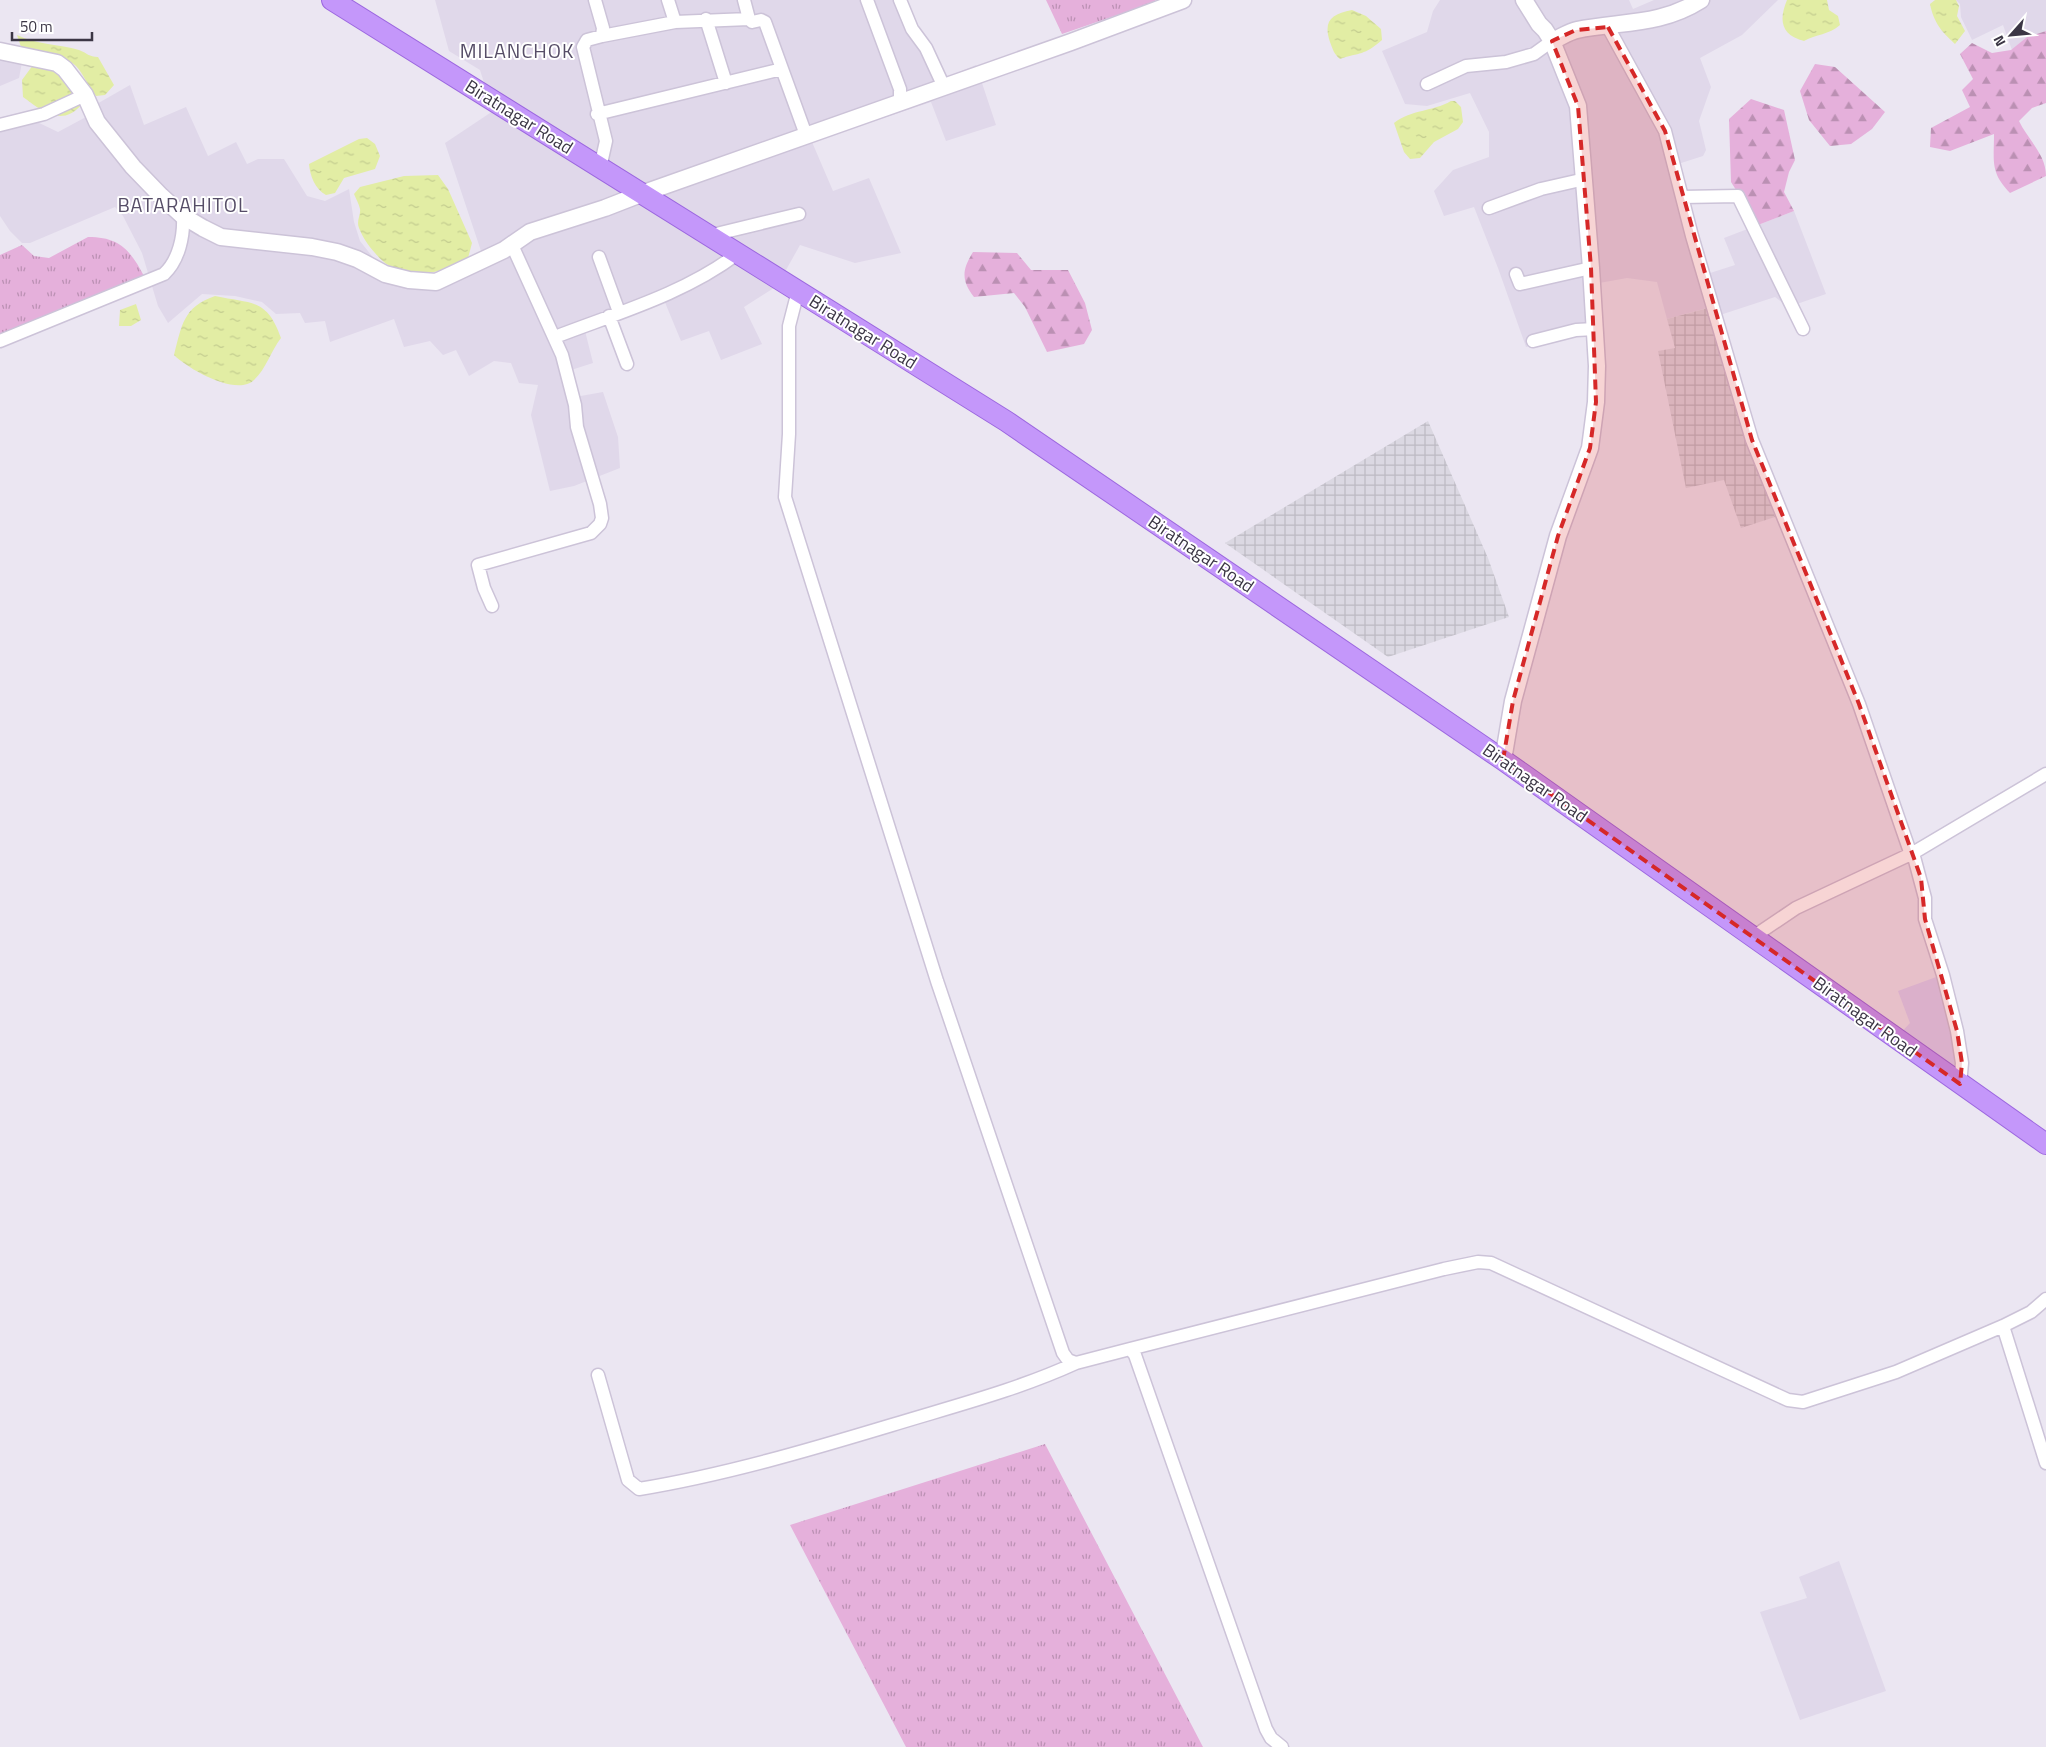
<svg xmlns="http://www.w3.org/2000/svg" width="2046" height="1747" font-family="'Titillium Web',sans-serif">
	<defs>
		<pattern id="industrial-grid" width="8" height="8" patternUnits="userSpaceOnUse" patternTransform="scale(1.25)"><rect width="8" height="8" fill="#dbd8e2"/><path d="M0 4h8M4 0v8" fill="none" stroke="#bdbac3"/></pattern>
		<pattern id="grass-tufts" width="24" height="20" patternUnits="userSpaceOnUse" patternTransform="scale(1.25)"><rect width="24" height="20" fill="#e5b0db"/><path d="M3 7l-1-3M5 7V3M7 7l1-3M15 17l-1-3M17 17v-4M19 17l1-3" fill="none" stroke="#bb90b3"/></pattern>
		<pattern id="forest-firs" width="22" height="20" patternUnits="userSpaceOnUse" patternTransform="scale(1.25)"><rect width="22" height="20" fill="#e5b0db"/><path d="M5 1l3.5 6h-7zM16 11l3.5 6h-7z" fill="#bb90b3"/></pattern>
		<pattern id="water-ripples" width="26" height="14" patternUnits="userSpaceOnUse" patternTransform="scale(1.25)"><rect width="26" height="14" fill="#e2eda4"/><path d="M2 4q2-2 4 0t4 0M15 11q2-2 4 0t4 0" fill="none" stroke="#c3cc8f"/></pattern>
	</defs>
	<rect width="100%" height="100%" fill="#ebe6f2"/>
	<path fill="#e0d8ea" d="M435,0h469l43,77 29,-12 20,60 -50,16 -15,-39 -119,40 21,49 36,-13 32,75 -46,10 -55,-18 -23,41 -33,21 18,37 -41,16 -12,-29 -28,10 -17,-41 -79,31 8,32 -25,8 7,26 28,-5 15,45 2,31 -46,18 -24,5 -19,-76 7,-30 -19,-2 -8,-20 -17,-2 -25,15 -13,-26 -13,5 -13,-14 -26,6 -10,-28 -64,23 -5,-21 -20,2 -5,-10 -24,1 -14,-12 -27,-6 -33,-2 -34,29 -10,-17 -16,-53 -19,-37 -8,-9 -85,36h-8l-12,-12 -10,-15v-96h33l25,12 28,-15 9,-12 35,-20 14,40 42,-18 22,49 28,-14 11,22 11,-5h26l23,37 18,5 24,-12 5,33 6,19 19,24 17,8 70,4 16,-23 -37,-111 48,-32 -13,-41 -31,-19z
		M1440,0h189l4,9 21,-9h124l-36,35 -42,23 11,29 -12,34 7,29 -3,6 -25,8 29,110 28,-9 -11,-27 70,-27 32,83 -38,13 -13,-10 -64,21 -4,-10 -40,11 -10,-37 -30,-4 -39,7 3,48 -65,14 -28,-79 -24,-61 -30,9 -10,-25 19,-21 36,-13v-25l-19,-39 -43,13 -22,-2 -23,-53 45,-19 6,-21z
		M1956,0h90v31l-19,6 -15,13 -9,-25 -31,15 -11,-23 -1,-13z
		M0,46l24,6 -5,26 -19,8z
		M1839,1561l47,130 -86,29 -40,-108 47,-14 -8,-21z"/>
	<path fill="#dcd2f4" d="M1939,976l15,58 1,40 -55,-40 10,-11 -12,-32z"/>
	<path fill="url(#industrial-grid)" d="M1708,308l22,78 45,131 -34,11 -17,-48 -38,8 -28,-137 17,-3 -8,-29z
		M1428,421l60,137 21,59 -121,40 -163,-114z"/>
	<path fill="url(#grass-tufts)" d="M1046,0h109v2l-93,32z
		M88,237c32,0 42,13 56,39l-144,59v-80l22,-10 12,11 15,2z
		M1045,1444l158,303h-297l-116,-222z"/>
	<path fill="url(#forest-firs)" d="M2046,31v72l-14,5 -13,13c9,19 27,33 27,55l-36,17c-20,-21 -16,-31 -16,-59l-44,17 -20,-4 1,-19 39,-21 -8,-17 11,-11 -13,-25 12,-11 20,10 19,-3 16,-13z
		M1815,64l20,3 50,45 -13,17 -21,15 -21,2 -21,-26 -9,-29z
		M1751,99l33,11 11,50 -6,12 -5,20 10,19 -36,14 -27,-43 -2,-63z
		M973,252l44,1 14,17h37l17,33 7,27 -8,14 -37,8 -22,-45 -11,-14 -40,4c-13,-17 -12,-27 -1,-45z"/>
	<path fill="url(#water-ripples)" d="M1787,0h40l2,10 9,6 2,9c-11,10 -24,9 -36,16 -24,-6 -25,-22 -17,-41z
		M1935,0h21l3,6 -2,10 8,15 -10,13c-14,-13 -21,-21 -25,-40z
		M1352,10l14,6 15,13 1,11c-18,16 -22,12 -42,19 -6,-5 -7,-9 -10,-17 -7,-21 1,-28 22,-32z
		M17,35c20,10 42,9 62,15 8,3 10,7 19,7l16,28 -9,10 -9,1c-7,-8 -13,-23 -20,-30 -13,-13 -39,-11 -55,-19z
		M33,65l22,3 27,36c-20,24 -40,7 -59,-7l-1,-17z
		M1451,101h4l6,6 2,15 -5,7 -24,13 -14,16 -10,1 -6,-7 -10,-29c18,-14 38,-11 57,-22z
		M367,138l8,6 5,12 -5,13 -31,9 -9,15 -9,2c-11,-6 -16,-19 -17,-31l50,-25z
		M438,175l10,14 24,54 -5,19c-32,12 -67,22 -92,-9 -7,-8 -12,-15 -16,-25 -3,-7 2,-13 1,-19 -1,-5 -4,-10 -6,-15l6,-7 44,-11z
		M215,296c37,8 52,2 66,42 -10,13 -15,31 -27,42 -17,17 -66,-11 -80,-25 8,-30 9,-48 41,-59z
		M136,304l5,16 -10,6h-12l1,-16z"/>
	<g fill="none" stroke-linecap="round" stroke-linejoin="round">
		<g stroke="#ccc3d8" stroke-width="15">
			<path id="minor" d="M595,0l8,28 -1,8 -15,4 -4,7 23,94 -6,27
				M668,0l7,22
				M744,0l5,19 3,3 9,-2 4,2 41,113
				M867,0l33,89v13
				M900,0l12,29 14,19 18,39
				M706,19l20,64
				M1608,27l57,104 27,105 60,204 107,264 50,145 4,4 12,45v21l18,56 14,56 5,32 -2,21
				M602,36l73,-14 74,-3
				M1427,84l39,-18 40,-4 28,-8 18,-13
				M597,114l185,-45
				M0,125l44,-11 41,-19
				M1682,197l56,-1 65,133
				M1489,208l52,-19 44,-10
				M708,236l91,-22
				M599,257l20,55
				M1516,274l4,10 71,-16
				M798,291l-9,35v108l-4,63 152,484 126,372 5,7 8,3 54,-14 5,6 131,374 5,9 11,9
				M609,316l18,48
				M555,337c62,-24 129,-43 182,-83
				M0,341l164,-67c15,-14 20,-38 19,-58
				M1533,341l43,-11 19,-1
				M492,606l-8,-18 -6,-23 113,-32 9,-9 2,-6 -2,-14 -23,-77 -2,-22 -13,-50 -50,-110
				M1753,937l43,-29 117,-55 133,-79
				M2003,1326l43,137
				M1130,1349l314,-80 34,-7 13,1 297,137 15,2 93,-30 107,-46 28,-14 15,-13
				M598,1375l30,105 11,9c85,-14 170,-39 253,-64 62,-19 125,-35 184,-62"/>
		</g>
		<g stroke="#ccc3d8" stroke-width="19">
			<path id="tertiary" d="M1552,41c8,-3 16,-9 25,-11 44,-9 83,-4 124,-30
				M0,51l57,12 8,6 20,26 12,27 36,45 28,29 22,20 20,12 18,9 91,10 25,5 20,7 28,15 24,6 27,2 68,-32 26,-18 75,-24 36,-14 430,-152 112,-42
				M1503,760l10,-59 45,-165 32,-88 6,-46 1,-36 -6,-98 -13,-162 -26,-65 -7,-11 -6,-6 -15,-24"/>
		</g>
		<g stroke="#9c68df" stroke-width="22">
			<path id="primary" d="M332,0l674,421 497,339 543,384"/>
		</g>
		<use href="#minor" stroke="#fff" stroke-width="12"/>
		<use href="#tertiary" stroke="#fff" stroke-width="16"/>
		<use href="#primary" stroke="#c497fa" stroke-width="20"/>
	</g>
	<path fill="#d62828" fill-opacity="0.2" stroke="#d62828" stroke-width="4" stroke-dasharray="10 6" stroke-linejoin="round" d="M1608,27l57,104 87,309 107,264 62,174 4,41 32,112 5,32 -2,21 -457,-324 10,-59 45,-165 32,-88 6,-46 -5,-134 -13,-162 -26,-65 24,-11z"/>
	<g text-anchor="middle" stroke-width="4" stroke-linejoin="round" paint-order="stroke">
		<g font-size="18" fill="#3b3645" stroke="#fff">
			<text transform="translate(519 117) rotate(32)" y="6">Biratnagar Road</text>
			<text transform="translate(863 332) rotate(32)" y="6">Biratnagar Road</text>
			<text transform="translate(1201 554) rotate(34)" y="6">Biratnagar Road</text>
			<text transform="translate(1535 783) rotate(35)" y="6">Biratnagar Road</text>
			<text transform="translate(1865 1017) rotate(36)" y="6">Biratnagar Road</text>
		</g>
		<g font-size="20" letter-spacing="1" fill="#564d67" stroke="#fff">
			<text x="517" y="58">MILANCHOK</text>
			<text x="183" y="212">BATARAHITOL</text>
		</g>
	</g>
	<g transform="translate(2011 35) rotate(243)" stroke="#ffffff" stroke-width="4" paint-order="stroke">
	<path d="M0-4L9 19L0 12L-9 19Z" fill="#3b3645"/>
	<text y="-8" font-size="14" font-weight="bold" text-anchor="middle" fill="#3b3645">N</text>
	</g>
	<path d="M12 32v8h80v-8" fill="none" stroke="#3b3645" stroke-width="2.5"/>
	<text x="20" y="32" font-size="15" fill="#3b3645" stroke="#ffffff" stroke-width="4" paint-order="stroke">50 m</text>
</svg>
